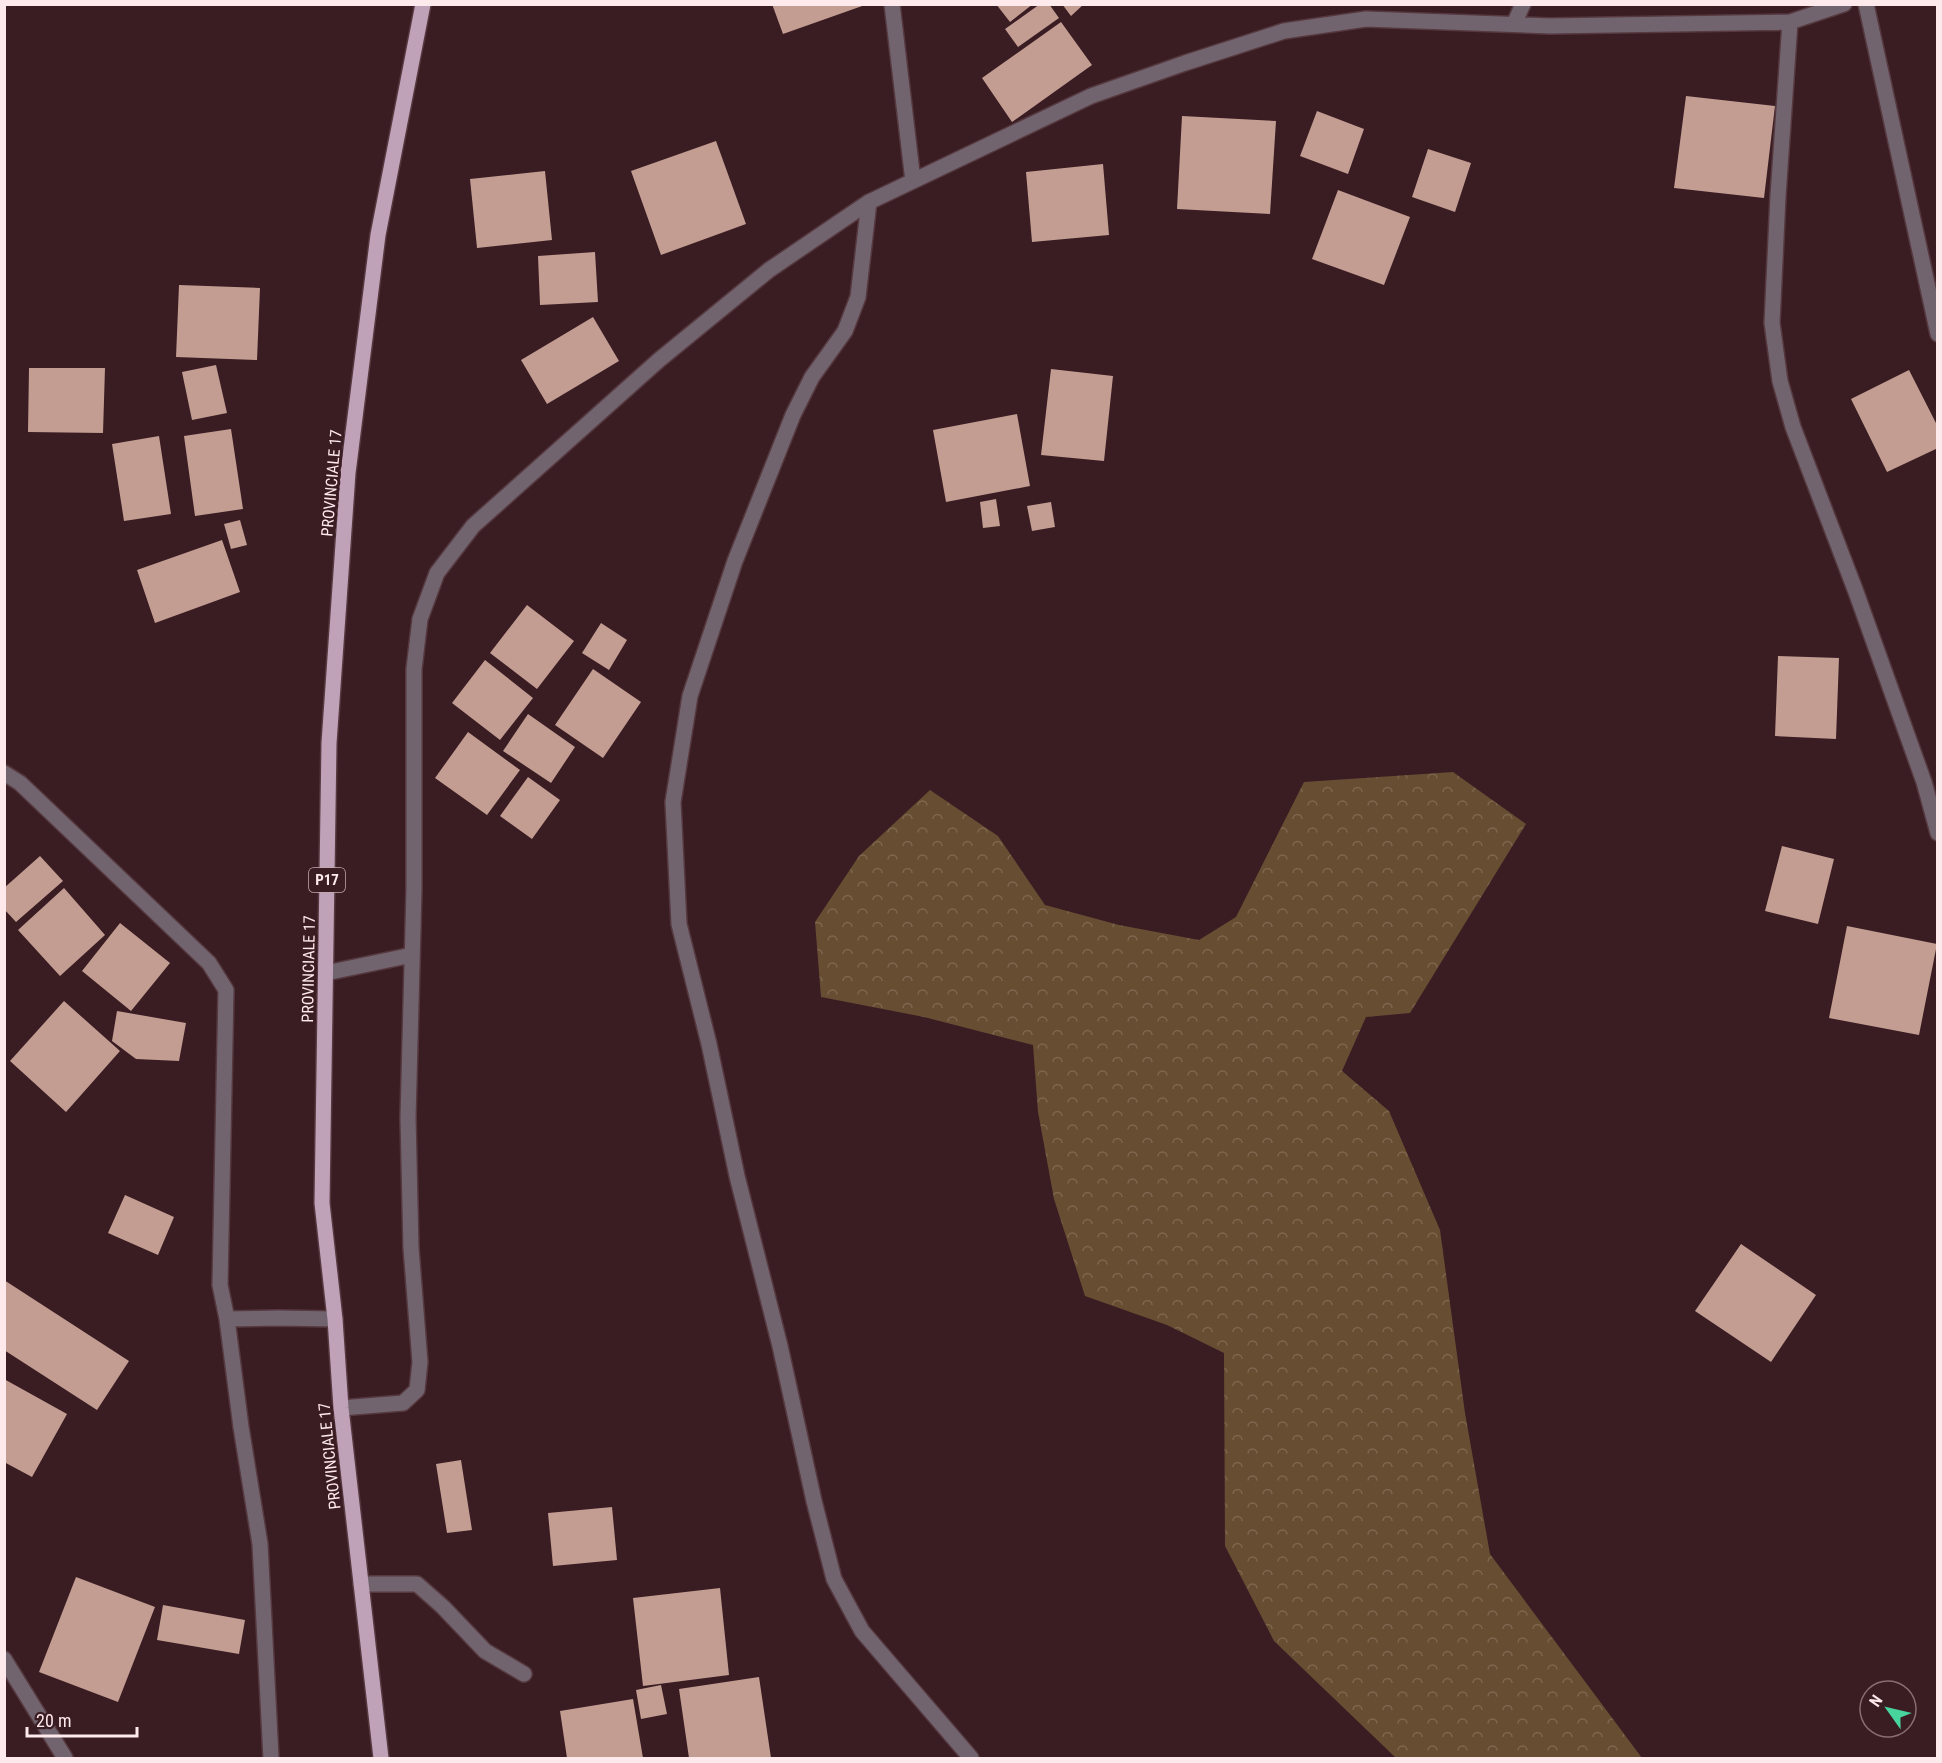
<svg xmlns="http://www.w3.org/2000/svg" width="1942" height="1763" font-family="'Roboto Condensed',sans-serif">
	<defs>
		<pattern id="forest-crowns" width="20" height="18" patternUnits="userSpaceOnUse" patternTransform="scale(1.5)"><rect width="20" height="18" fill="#674d31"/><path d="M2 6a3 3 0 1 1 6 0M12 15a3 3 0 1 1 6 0" fill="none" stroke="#7e674f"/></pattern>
	</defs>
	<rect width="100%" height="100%" fill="#3a1c23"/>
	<path fill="url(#forest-crowns)" d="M1453,772l73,52 -116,189 -44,4 -24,54 47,40 51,119 25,183 25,141 152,204h-246l-122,-117 -49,-95 -1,-193 -57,-28 -82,-29 -31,-97 -16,-87 -5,-67 -109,-28 -103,-20 -6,-75 44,-66 71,-66 68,46 47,69 74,20 80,15 37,-23 68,-135z"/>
	<path fill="#c39d92" d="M772,4h93v1l-82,29z
		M996,4h37l-23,18z
		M1040,4h9l10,14 -41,29 -13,-18z
		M1062,4h22l-13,12z
		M1061,22l31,43 -80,57 -30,-44z
		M1686,96l89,10 -11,92 -90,-10z
		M1317,111l47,18 -16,45 -48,-18z
		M1182,116l94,5 -6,93 -93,-5z
		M716,141l30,83 -85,31 -30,-84z
		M1428,149l43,14 -16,49 -43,-15z
		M1103,164l6,71 -77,7 -6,-70z
		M545,171l7,69 -75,8 -7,-69z
		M1338,190l72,27 -26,68 -72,-26z
		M595,252l3,50 -58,3 -2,-49z
		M179,285l81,3 -3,72 -81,-3z
		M593,317l26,44 -72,43 -26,-44z
		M216,365l11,48 -35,7 -10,-48z
		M29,368h76l-2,65 -75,-1z
		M1051,369l62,7 -9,85 -63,-6z
		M1909,370l29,57v21l-51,24 -36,-73z
		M1017,414l13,72 -84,16 -13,-72z
		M231,429l12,80 -48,7 -11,-80z
		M159,436l12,78 -47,7 -12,-77z
		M996,499l4,27 -17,2 -3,-26z
		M1051,502l4,25 -23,4 -5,-25z
		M240,520l7,25 -16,4 -7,-25z
		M222,540l18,52 -85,31 -18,-53z
		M527,605l47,36 -37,48 -47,-36z
		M601,623l26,17 -18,30 -27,-17z
		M1778,656l61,2 -3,81 -61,-3z
		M485,660l48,38 -33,42 -48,-37z
		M593,669l48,33 -38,56 -48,-33z
		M528,714l47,33 -24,36 -48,-32z
		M468,732l52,38 -33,45 -52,-37z
		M528,777l32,23 -28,39 -32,-23z
		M1782,846l52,13 -16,65 -53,-13z
		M40,856l23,25 -47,41 -12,-13v-21z
		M64,888l41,47 -45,41 -42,-46z
		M120,923l50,40 -39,48 -49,-40z
		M1847,926l90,18 -18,91 -90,-17z
		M64,1001l56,50 -54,61 -56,-51z
		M117,1011l69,12 -7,38 -43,-2 -24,-18z
		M125,1195l49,22 -16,38 -50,-22z
		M1741,1244l75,51 -45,67 -76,-51z
		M4,1280l125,81 -32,49 -93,-60z
		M4,1379l63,35 -35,63 -28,-15z
		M461,1460l11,70 -25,3 -11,-69z
		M612,1507l5,53 -64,6 -5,-53z
		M76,1577l79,30 -37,95 -79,-30z
		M720,1588l9,87 -86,11 -10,-88z
		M163,1605l82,15 -6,34 -82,-14z
		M759,1677l12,81h-82l-10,-69z
		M661,1685l6,29 -26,5 -5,-29z
		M633,1699l10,59h-76l-7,-47z"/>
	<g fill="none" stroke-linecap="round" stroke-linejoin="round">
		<g stroke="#55393f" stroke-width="18">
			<path id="street" d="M892,4l21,177
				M1866,4l72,330
				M1790,22l-12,174 -6,127 8,58 13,46 63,165 68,190 14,51
				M1514,24l9,-20
				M869,202l-11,95 -13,34 -33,46 -19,38 -58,146 -45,135 -17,106 6,122 30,120 28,132 43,170 34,155 20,78 28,52 109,127
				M4,773l16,10 189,180 17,27 -6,295 7,34 51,-1 57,1
				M326,973l86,-18
				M227,1319l14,108 19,117 11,214
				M341,1408l62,-5 14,-13 3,-28 -9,-114 -3,-130 6,-229v-220l6,-50 17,-46 36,-47 186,-166 110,-90 100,-68 222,-106 94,-33 99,-32 82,-12 184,7 240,-4 54,-18
				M361,1584h56l26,23 42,44 39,23
				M4,1659l61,99"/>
		</g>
		<g stroke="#55393f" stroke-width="18">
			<path id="primary" d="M381,1758l-40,-350 -6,-89 -13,-116 7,-460 19,-270 30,-238 45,-231"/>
		</g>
		<use href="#street" stroke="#72646f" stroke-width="15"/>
		<use href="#primary" stroke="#bfa1b8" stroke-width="15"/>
	</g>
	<g text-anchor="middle" stroke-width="6" stroke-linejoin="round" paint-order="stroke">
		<rect fill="#3a1c23" stroke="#c3acb0" stroke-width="1.5" x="309" y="868" width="36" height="24" rx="4.5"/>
		<g font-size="15" font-weight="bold" fill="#fee9ec">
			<text x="327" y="885">P17</text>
		</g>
		<g font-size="16" fill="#fee9ec" stroke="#3a1c23">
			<text transform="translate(331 483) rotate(-85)" y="6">PROVINCIALE 17</text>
			<text transform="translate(308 969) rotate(-89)" y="6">PROVINCIALE 17</text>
			<text transform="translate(329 1456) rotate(-96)" y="6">PROVINCIALE 17</text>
		</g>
	</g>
	<rect width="1942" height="1763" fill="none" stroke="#fee9ec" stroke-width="12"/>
	<g transform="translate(1888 1709) rotate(304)"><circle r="28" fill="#3a1c23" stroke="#886e73" stroke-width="1.5"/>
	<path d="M0-4.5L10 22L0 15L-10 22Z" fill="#48d49d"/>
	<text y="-9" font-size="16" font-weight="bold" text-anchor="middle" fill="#fee9ec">N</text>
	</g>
	<path d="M27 1727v9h110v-9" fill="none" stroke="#fee9ec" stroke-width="3"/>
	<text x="36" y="1727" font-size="18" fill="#fee9ec" stroke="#3a1c23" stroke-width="4.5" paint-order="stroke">20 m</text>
</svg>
